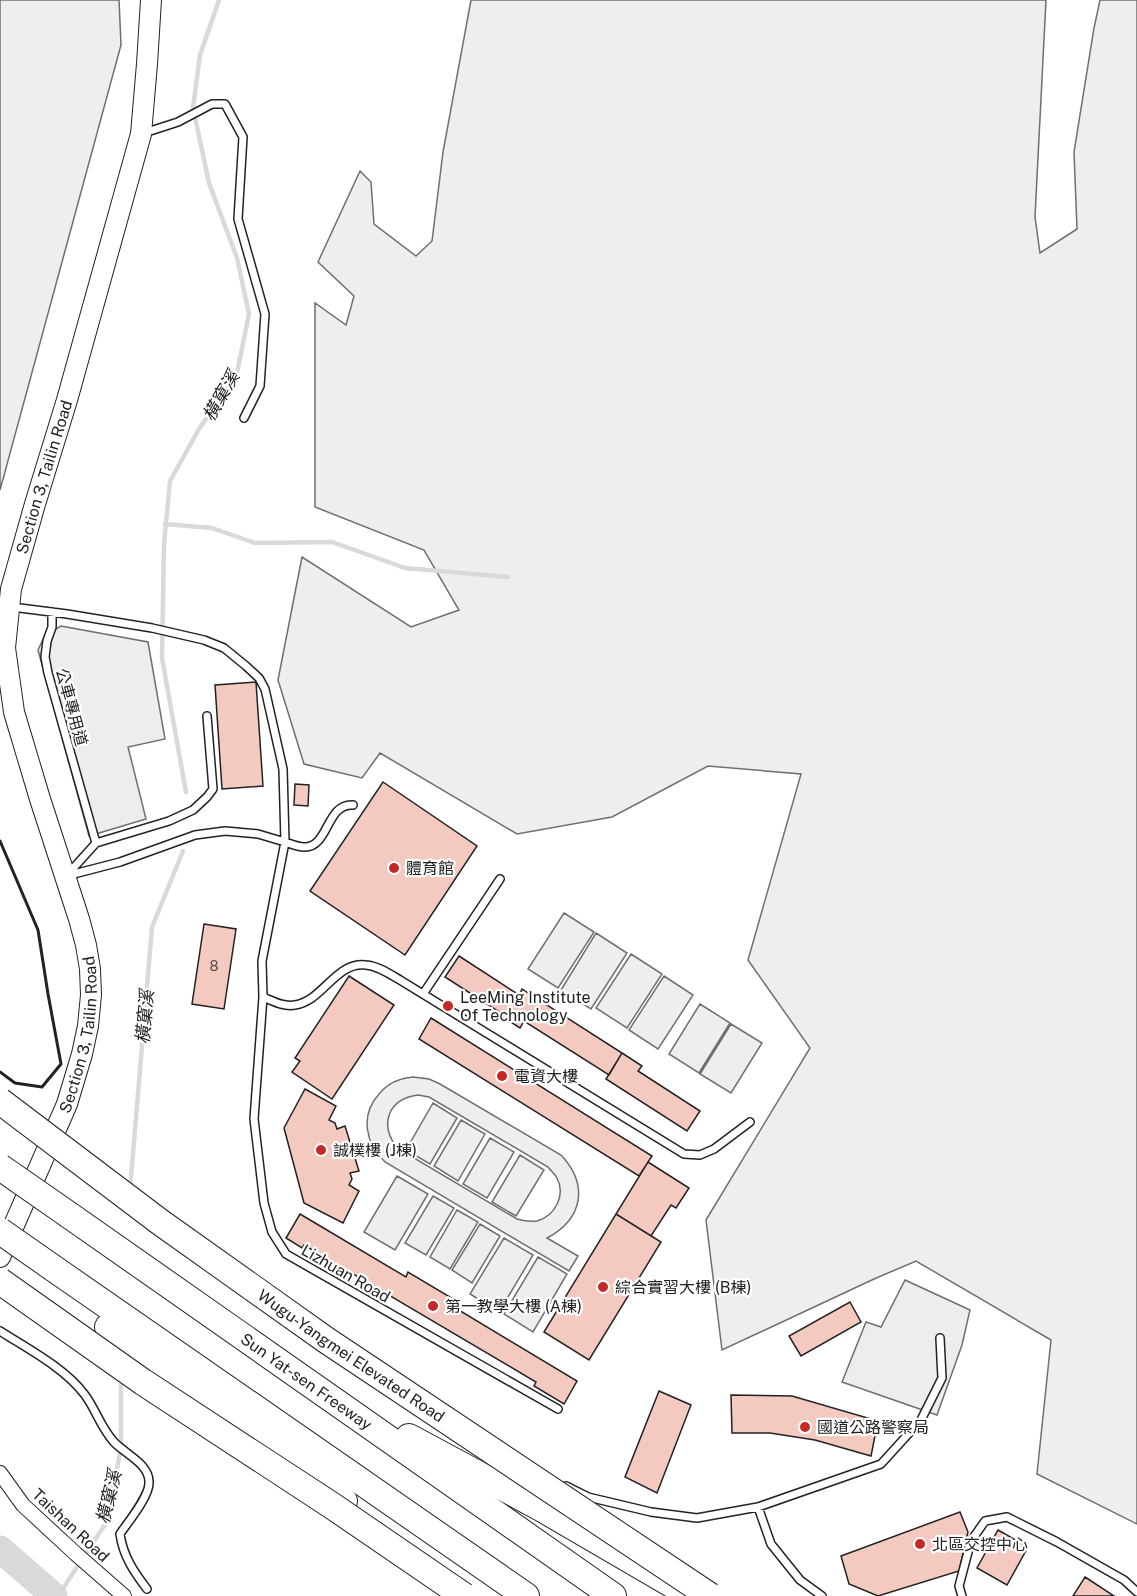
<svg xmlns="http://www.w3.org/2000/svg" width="1137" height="1596" font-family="'Public Sans','Noto Sans TC',sans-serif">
	<rect width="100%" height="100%" fill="#fff"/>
	<path fill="#eee" stroke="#6f6f6f" stroke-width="1.5" fill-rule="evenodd" d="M0,0h119l2,45 -121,445z
		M471,0h575l-11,217 5,36 37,-24 -3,-77 20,-124 6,-28h37v1524l-100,-50 14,-134 -135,-79 -42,18 -152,71 -16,-130 104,-172 -62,-88 53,-186 -93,-8 -96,51 -95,17 -137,-81 -18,25 -58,-14 -26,-84 24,-123 109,70 48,-17 -35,-60 -109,-43v-204l31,22 8,-29 -36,-34 42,-91 11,11 3,42 42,32 16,-15 11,-89z
		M564,913l30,19 -36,56 -30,-19z
		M596,933l31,20 -36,56 -30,-19z
		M631,954l31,20 -35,54 -31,-20z
		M664,976l29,19 -35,54 -29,-19z
		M700,1004l30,19 -31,50 -30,-19z
		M731,1024l31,19 -31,50 -31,-19z
		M413,1077l16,2 11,5 121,71c28,30 22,64 -14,83l31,18 -9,15 -184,-109c-20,-19 -25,-47 -6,-68 5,-6 13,-12 20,-14 4,-2 9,-2 14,-3zM418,1095l11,2 119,70c3,4 7,7 9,11 9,17 -2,38 -20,43 -7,1 -13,0 -20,-2l-120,-71c-18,-24 -9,-49 21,-53z
		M433,1103l24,15 -27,46 -24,-14z
		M461,1120l24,14 -27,47 -24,-15z
		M490,1138l24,14 -27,46 -24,-14z
		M520,1155l24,15 -28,46 -24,-14z
		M397,1176l31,18 -33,56 -31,-18z
		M433,1196l21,12 -28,47 -21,-12z
		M457,1210l21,12 -28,47 -20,-12z
		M480,1224l20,12 -28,47 -20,-13z
		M504,1238l29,17 -34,57 -29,-18z
		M538,1257l29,17 -34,58 -29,-18z"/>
	<path fill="#ededed" stroke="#6f6f6f" stroke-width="1.5" d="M61,626l87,16 17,97 -37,8 18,72 -57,17 -51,-186 7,-15z
		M905,1280l65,30 -8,35 -25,70 -95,-33 24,-60 15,5z"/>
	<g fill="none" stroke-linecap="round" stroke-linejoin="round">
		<path stroke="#d9d9d9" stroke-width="4.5" d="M165,524l47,4 43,15 77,-1 73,26 103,9
			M186,792l-24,-134 2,-114 6,-63 29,-52 38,-56 12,-59 -12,-56 -28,-75 -16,-75 7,-53 19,-55
			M130,1189l22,-262 31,-76
			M58,1596l48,-73 15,-75v-63"/>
		<path stroke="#d9d9d9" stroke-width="27" d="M0,1549l54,47"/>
	</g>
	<path fill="#f3c9c0" stroke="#222" stroke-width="1.5" d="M256,682l7,104 -41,3 -7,-104z
		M383,782l94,64 -72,109 -95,-64z
		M295,784l14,1 -1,21 -14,-1z
		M204,924l32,5 -12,80 -32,-5z
		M459,956l60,39 3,-6 100,64 -13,22 -85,-54 -4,7 -17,-11 1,-2 -59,-38z
		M349,976l45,29 -62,94 -40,-27 8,-11 -5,-3z
		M431,1018l221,138 -13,20 -220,-137z
		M622,1053l20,13 -4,5 62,40 -13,20 -81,-52z
		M305,1089l31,17 -7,14 6,3 2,6 8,-3 14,45 -9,2 2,6 -3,6 10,6 -16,32 -39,-20 -20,-75z
		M648,1162l41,26 -13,20 -5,-3 -20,31 -35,-22z
		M300,1214l106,63 2,-5 52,31 -3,6 120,72 -13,23 -30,-18 2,-4 -232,-137 -2,3 -16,-10z
		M616,1214l45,28 -72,118 -45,-28z
		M850,1302l11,20 -60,34 -12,-20z
		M659,1391l32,14 -34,88 -32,-16z
		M731,1395l61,1 86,25 -7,35 -56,-16 -45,-7h-38z
		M960,1512l8,20 -9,39 -81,25 -29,-12 -8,-28z
		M998,1530l30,17 -21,38 -30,-17z
		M1085,1577l29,19h-41z"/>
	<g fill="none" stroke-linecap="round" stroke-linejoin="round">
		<g stroke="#222" stroke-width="10">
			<path id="lane" d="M144,133l34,-11 34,-18h13l18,33 -5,82 27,95 -5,72 -16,32
				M12,607l55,7 85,14 52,12 20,8 22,18 13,12 6,11 18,80 2,73c6,2 13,5 19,5 25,1 22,-44 49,-42
				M52,612v15l-5,14 -2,16 3,16 48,170
				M68,874l28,-31 73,-22 24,-11 14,-13 6,-8 -6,-73
				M66,876l54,-14 75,-27 30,-4 33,3 27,8 -23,119 1,36 -9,122 10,84 8,29 14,22 272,155
				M423,994l77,-115
				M263,997c10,4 20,10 32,8 28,-4 41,-44 71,-40 12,1 24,9 34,15l284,174 16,1 14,-6 36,-27
				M0,1331c28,18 65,37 85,64 11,15 16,33 29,47 11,12 36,22 35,41 0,14 -21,39 -29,51 3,22 14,38 27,55
				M566,1486l22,11 63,15 46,6 61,-11 13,37 29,36 22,16
				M758,1507l123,-43 40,-44 21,-42 -2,-40
				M962,1596l-3,-10 12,-45 14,-20 22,-4 50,25 67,38 13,12"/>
		</g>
		<g stroke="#222" stroke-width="16">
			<path id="street" d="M0,1473l23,32 53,49 48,42"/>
		</g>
		<g stroke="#222" stroke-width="22">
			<g id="secondary">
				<path id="s1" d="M0,1257l67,-153 15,-50 6,-28 3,-31 -1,-26 -4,-24 -7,-26 -39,-120 -26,-87 -9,-64 6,-59 24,-85 32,-104 74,-266 6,-70 4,-64"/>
			</g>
		</g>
		<g stroke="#222" stroke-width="28">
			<g id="highway">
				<path id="s2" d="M69,1215l544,381"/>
				<path d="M53,1268l473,328"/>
				<path d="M108,1327l236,174"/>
				<path d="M409,1437l132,71 139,81"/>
			</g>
		</g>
		<use href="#lane" stroke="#fff" stroke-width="7"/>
		<use href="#street" stroke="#fff" stroke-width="14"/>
		<use href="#secondary" stroke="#fff" stroke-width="20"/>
		<use href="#highway" stroke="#fff" stroke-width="26"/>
		<g stroke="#222" stroke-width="28" stroke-linecap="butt">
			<g id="highway-bridge">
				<path id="s3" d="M0,1101l160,121 166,118 384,256"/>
				<path d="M0,1167l69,48"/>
				<path d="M0,1231l53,37"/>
				<path d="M0,1281l143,101 188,123 133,91"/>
			</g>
		</g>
		<use href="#highway-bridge" stroke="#fff" stroke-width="26"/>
		<path stroke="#222" stroke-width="3" d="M0,841l38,89 10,64 13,70 -19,23 -27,-4 -15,-11"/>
	</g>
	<g fill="#c62828" stroke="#fff" stroke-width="2">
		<circle cx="394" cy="868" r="6"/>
		<circle cx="448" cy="1006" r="6"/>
		<circle cx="502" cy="1076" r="6"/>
		<circle cx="321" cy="1150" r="6"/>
		<circle cx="603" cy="1287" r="6"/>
		<circle cx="433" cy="1306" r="6"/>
		<circle cx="805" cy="1427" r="6"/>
		<circle cx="920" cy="1544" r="6"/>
	</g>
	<g text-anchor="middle" stroke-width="4.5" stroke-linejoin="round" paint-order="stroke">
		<g font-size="14" fill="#564c4a">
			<text x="214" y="971">8</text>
		</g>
		<g font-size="16" fill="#222" stroke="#fff">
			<text dy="6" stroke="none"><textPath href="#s1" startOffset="814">Section 3, Tailin Road</textPath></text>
			<text transform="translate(72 707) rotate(75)" y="6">公車專用道</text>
			<text dy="6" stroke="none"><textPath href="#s1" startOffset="238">Section 3, Tailin Road</textPath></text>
			<text transform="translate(346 1273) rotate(30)" y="6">Lizhuan Road</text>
			<text dy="6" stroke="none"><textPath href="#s3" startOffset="434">Wugu-Yangmei Elevated Road</textPath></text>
			<text dy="6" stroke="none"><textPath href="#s2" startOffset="290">Sun Yat-sen Freeway</textPath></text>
			<text transform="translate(71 1525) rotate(43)" y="6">Taishan Road</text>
		</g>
		<g font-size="16" fill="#222" stroke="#fff" text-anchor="start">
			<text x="406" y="874">體育館</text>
			<text x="460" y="1003">LeeMing Institute<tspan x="460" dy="18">Of Technology</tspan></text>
			<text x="514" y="1082">電資大樓</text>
			<text x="333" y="1156">誠樸樓 (J棟)</text>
			<text x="615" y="1293">綜合實習大樓 (B棟)</text>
			<text x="445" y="1312">第一教學大樓 (A棟)</text>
			<text x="817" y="1433">國道公路警察局</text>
			<text x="932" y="1550">北區交控中心</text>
		</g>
		<g font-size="18" font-style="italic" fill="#222" stroke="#fff">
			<text transform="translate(221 396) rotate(-60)" y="6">橫窠溪</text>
			<text transform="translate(145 1017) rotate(-85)" y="6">橫窠溪</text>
			<text transform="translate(109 1497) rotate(-76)" y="6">橫窠溪</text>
		</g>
	</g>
</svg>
